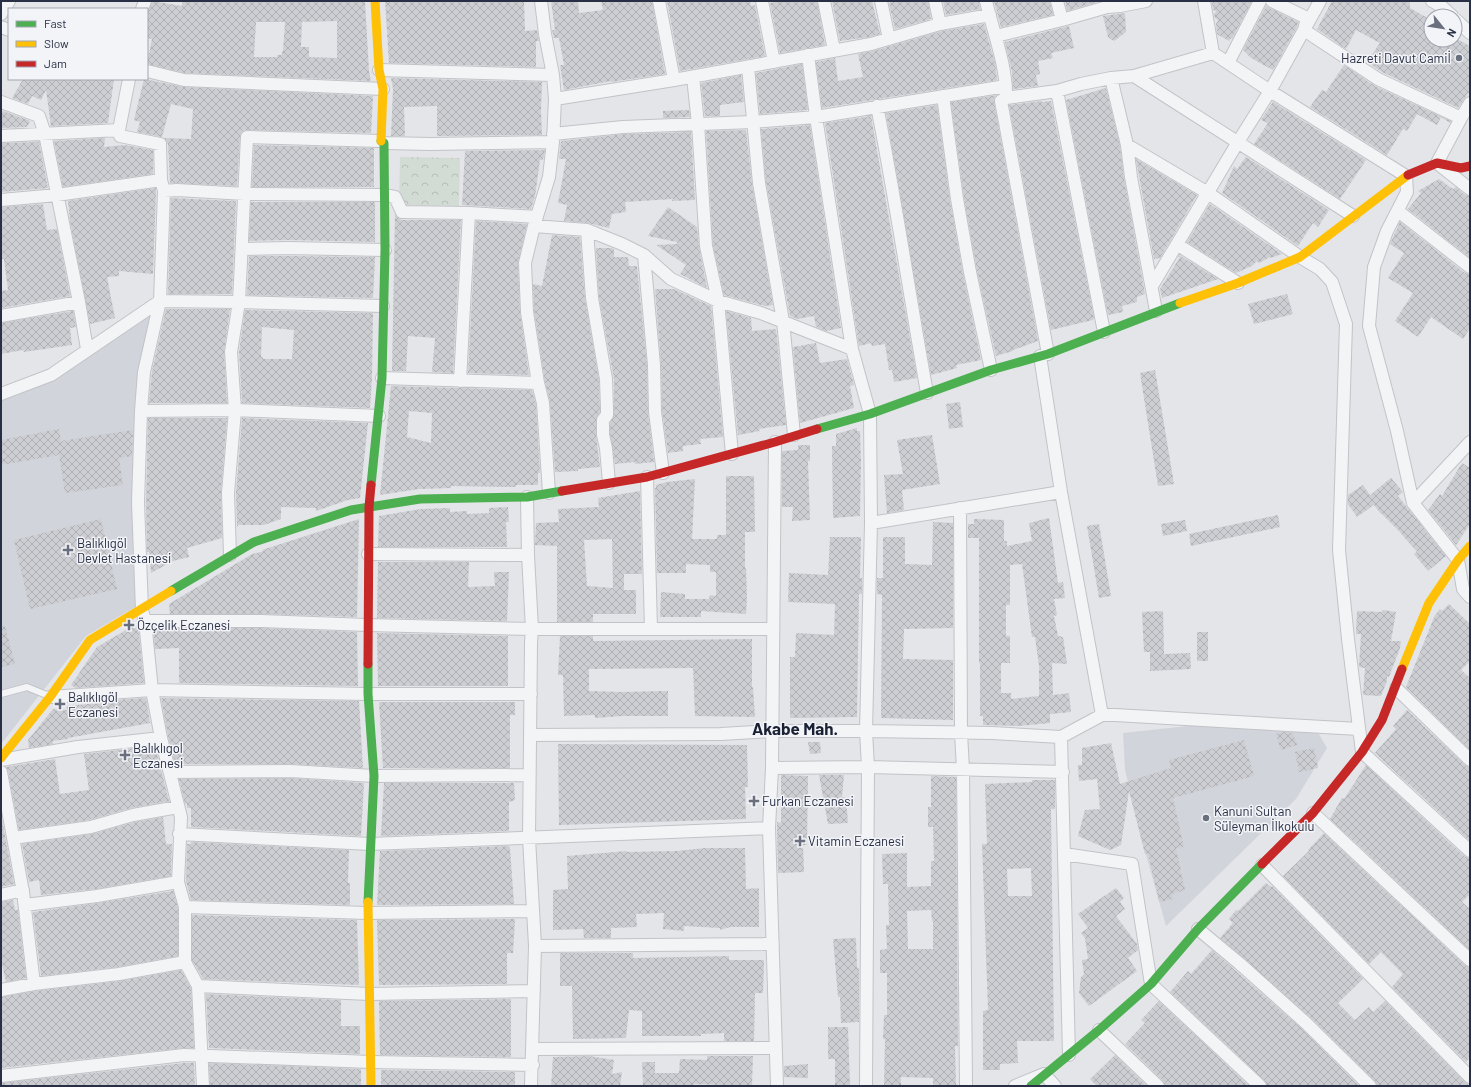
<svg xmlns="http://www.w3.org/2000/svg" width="1471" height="1087" font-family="Barlow,sans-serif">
	<defs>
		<pattern id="park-crowns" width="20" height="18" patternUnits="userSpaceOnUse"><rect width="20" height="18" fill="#d3dcd4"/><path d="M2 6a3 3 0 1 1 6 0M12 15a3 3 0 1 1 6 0" fill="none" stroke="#b5bdb7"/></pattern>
		<pattern id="building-cross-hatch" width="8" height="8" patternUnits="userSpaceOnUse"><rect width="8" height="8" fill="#ccced2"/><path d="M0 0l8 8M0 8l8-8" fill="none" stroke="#afb1b6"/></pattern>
	</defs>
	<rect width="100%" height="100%" fill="#e4e5e9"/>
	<path fill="#d2d4dc" d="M150,311l-17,182 4,113 -51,30 -85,108v-348l55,-20z
		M1225,722l91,7 11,19 -31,51 -130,127 -25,-89 -16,-67 -2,-37z"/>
	<path fill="url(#park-crowns)" d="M400,157l60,1 -1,48 -60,-1z"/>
	<path fill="url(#building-cross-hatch)" fill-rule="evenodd" d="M152,1l30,5v-5h183l4,70 2,10 -186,-8 -38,-9 5,-25 -5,-1v-23zM337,21v37l-28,-1v-10h-8l1,-25zM256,22h29l-2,29h-1v4h-5v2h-23z
		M385,1h139l1,30 12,-1 2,11h-3v26l-147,-4z
		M551,1h27l1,12 24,-3 -2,-9h51l13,73 -54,8v-1l-47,9 -4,-25h4l-5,-27h-5l-2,-8h3z
		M667,1h83l1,5 4,-1 10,51 -85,15z
		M781,1h36l8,44 -45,8 -10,-50z
		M832,1h40l8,33 -11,3 -29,4z
		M896,1h32l3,18 -36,10 -6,-26z
		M943,1h36l1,8 -34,6z
		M994,1h56l3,14 -52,12z
		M1065,1h36l-34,10z
		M1212,1h40l-20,38 -1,-1 -2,3 -12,-7 -1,-10 2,-4 -3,-2 -1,-3 2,-4 -3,-1z
		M1332,1h78v7l21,12v20h28l11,6v45l-12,17 -76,-36 -15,-10 13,-19 -24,-13 -10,19 -29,-20z
		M1266,6l32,16 -1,5 -24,43 -22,-12 -8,-8z
		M1125,13l1,19 -12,9 -6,-4 -5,-21z
		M984,24l11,39 2,17 -175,28 -6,-46 19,-4 3,23 25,-4 -5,-23 15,-3 69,-20z
		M1069,26l5,22 -23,5 2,5 -15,3 2,13 -4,1 2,11 -25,3 -1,-17 -7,-30z
		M802,64l6,46 -48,4 -4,-41z
		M1344,65l31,21 76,35 -1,2 -9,-6 -4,8 -20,-11 -10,17 -4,-2 -16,26 -77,-48 12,-17 4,2z
		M741,75l3,27 -24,3v11h-15l-4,-33z
		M391,78l151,4 -1,29 1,24 -105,1v-30l-33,1 1,29h-14l2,-47z
		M23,79h91l-6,44 -57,3 -5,-36 -5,10 -9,-4 -4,8 -16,-6z
		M144,79l40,8 189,9 -2,37 -127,-3 -3,3 -1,4 -3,49 -67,-3 -2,-39 -4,-6 27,1 2,-30 -22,-5 -9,33 -25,-5 3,-10 -6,-2z
		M1106,88l14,58 4,32 21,116 -8,3v5l-15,4 1,6 -15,3 -42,-215z
		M997,95l-3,3v4l44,239 -25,9v1l-17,5 -19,-85 -13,-73 -13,-96z
		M1042,101v1l9,-1 43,216 -1,3 -42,10 -42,-225z
		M1273,102l93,58 -26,39 -86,-55 14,-21 -7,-3z
		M937,105l13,95 13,74 18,86 -25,5 1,3 -26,7 -45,-262z
		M689,110l1,7 -27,1v-7z
		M3,111l25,9 2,1 -3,6 -26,1v-14z
		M871,116l46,262 -23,4 -2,-12h-3l-4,-26 -13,2 -1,-3 -12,3 -34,-223z
		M810,125l31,203 -15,3 -10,-4 -2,-11 -17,3 -7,-3 -24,-134 -5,-53z
		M746,130l6,54 21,121 -8,1 -41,-11 -11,-50 -7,-114z
		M691,132l4,68 -23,1 1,-2 -48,3 1,10 -14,2 -3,14 -21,-5 -24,-2 3,-16 -9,-2 8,-44h-7l2,-18 63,-7z
		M105,138l-1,9 21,-2 28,5v24l-90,13 -9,-46z
		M39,142l9,46 -47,4v-49z
		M254,145l120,3v39h-122z
		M545,150l-2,10h-3l-5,36 -4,13 -69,-4 3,-54z
		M1246,157l83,53 -11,17 -5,-4 -15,23 -76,-53 12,-27 3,3z
		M1136,159l61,36 -37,63 -6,1z
		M1439,179l14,10 3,-2 9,8 5,1v62l-62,-49 13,-16 -3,-2z
		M156,188v4l-3,82 -34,-3v5l-12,1 8,41 -25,6 -20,-103 -2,-20z
		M171,198l65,3 -4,93h-64z
		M251,202h124v40l-87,-2 -39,1z
		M43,204l4,26 10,-1 13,67 -69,12v-17l7,-1 -4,-31h-3v-52z
		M1210,204l72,50 -11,4 -1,-1 -11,6 -2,-2 -5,5 -16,7 -49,-31z
		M668,207l29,20 2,20 8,41 -27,-14 6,-9 -30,-20 21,-1v-2l-29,-6z
		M395,214l3,4 4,2h59l-8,153 -21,-1 3,-34 -27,-2 -2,35h-14z
		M476,221l51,3 -9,39 2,49 9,63 -61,-2z
		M1400,222l65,51 5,1v54l-7,11 -32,-22 -13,20 -23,-16 18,-28 -25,-15 16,-25 -14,-9z
		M552,235l28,2 5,62 14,81 1,32 -4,8v15l4,32 -22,2v2l-23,1 -5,-70 -5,-20 -11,-71 -1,-27 9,2z
		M596,248h15l3,1v8h14l1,9h8l10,99 1,48 6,49 -19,2v-2l-20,2 -5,-30v-11l4,-8v-36l-15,-82z
		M1179,255l39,24 -56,19 -2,-9 20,-32h-2z
		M249,256h39l87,1 -2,41 -126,-3z
		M655,289h19l37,17 12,131 -23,2 1,5 -18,2v5l-15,2 -6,-42 -1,-47z
		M1287,294l6,20 -39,10 -6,-20z
		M166,309h64l-6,43 3,51h-78l3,-32z
		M245,310l128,3 -1,65 -2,30 -128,-5 -3,-51zM262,327l32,3 -2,29h-29v-2h-2z
		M73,311l3,16 -6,1 2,17 -48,7 -1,-2 -22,4v-31z
		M726,311l25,7 1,13 24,-2 10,96 -27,4 1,2 -22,4z
		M816,343l4,20 27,-4 7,26 -4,1 4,22 -54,15 -7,-76z
		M1155,370l19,114 -16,2 -18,-113z
		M391,386l141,4 4,14 4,69h-2v12h-22v2h-9l-56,-1v2l-32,1 -39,6zM409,411l23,2 -1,30 -24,-6z
		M960,402l3,25 -14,2 -3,-25z
		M148,418h79l-6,74 1,46 -35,10 2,9 -16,4 -22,12 -2,-21h-2l-1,-50z
		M242,418l126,5 -8,75 -12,2 -32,11v-3l-35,-1v12l-17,6h-26l-1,3 -1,-35z
		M857,428v3h3l1,30 -1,55 -27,2 -1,-72h4v-12z
		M59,429l2,12 72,-11 -1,26 -13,2 4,27 -58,8 -6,-38 -58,10v-25z
		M932,435l8,49 -38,6 2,20 -17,3 -3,-38 19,-1 -6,-34z
		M798,445h12v16h-2l2,59 -18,1 1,-14h-11v-56l16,-1z
		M1462,463l8,5v56l-14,21 -28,-35 12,-16 2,2z
		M726,476h28l1,56h-10v36h1l1,30 -1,16 -45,-3v6h-41l1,-25 24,2v5h24l1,-4 6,1v-24h-6v-7l-24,-1v9h-29l-2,-85h1v-3l11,-3 28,-3 -3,60h25v-4h9z
		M1391,478l12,14 -5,4 48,60 -18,15 -14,-17 3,-2 -18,-21 -17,-17h-1l-7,-9 -17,12 -9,-13v-9l15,-10 7,10z
		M640,491l2,83h-18v16h12v24h-43v8h-36v-76l-22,-1 1,-22 23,-1 -1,-13 41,-2 -1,-9zM612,539l1,49 -26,-2 -3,-46z
		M508,507l1,15h-3l1,25h-129l1,-31 42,-7 29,-1v4l17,-1v3l22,-1v-5z
		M1278,515l2,12 -89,19 -2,-12z
		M1049,518l9,65 5,-1 2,16 -11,1 3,16 -3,1 4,20 5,1 4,27 -15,-1 1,32 16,-2 2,19 -21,2v9l-31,3 -36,-1v-9h-3v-53h-1v-125h-11v-14h6v-5l30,1v21h3v5l25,-5 -3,-18zM1022,564l10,73h3l4,29v30l-28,3v-6h-10v-30h9v-27h-4v-31h4v-40z
		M101,519l16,70 -87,20 -16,-69z
		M359,519l-2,98 -96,-3h-91l-1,-10 83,-50 12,-3 -2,-1z
		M1185,520l2,11 -24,5 -2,-12z
		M933,522l20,1v105l-49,1 -1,30 50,1v60l-72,-2 1,-123 -5,-1v-16h6v-41h22v27l27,1z
		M1099,524l12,72 -12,2 -12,-72z
		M830,537h31l-1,41h2v16h-3l-2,123 -67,1v-61h5l1,-24 38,2 1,-31 -47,-2 1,-29 39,2z
		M378,562h91l-1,25 27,-1 -1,-14h15l-2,49 -130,-3z
		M1449,604l21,20v37l-9,9 9,8v72l-64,-63 29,-72 5,-6 2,2z
		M1382,610l14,2 -5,29h10l-1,7 -11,29 -2,-1v5l-6,15 -18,-1 2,-27 -6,-1 2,-33h-5l1,-23 25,1z
		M1163,611l1,43 26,-1 1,16 -41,2v-19h-6l-2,-40z
		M138,625l6,58 -68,5 -5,-3 26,-38 34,-20z
		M5,626l10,38 -14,3v-40z
		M153,628h108l96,4 1,54 -179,-3v-35l-24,1z
		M1197,632h11v29h-11z
		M377,633l131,3v50h-130z
		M560,636h33v5l159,-2v49l1,-1 2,30 -60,-1 -2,-48 -104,1v22l32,1 47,-1v25h-46l-27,2v-3l-31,1 -1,-41h-5z
		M146,698l4,25 -82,15v1l-15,2v3l-24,4 -1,-8 25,-31 14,1 -1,-4 34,-3 -2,-2z
		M161,698l198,3 4,67 -73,-4h-115l-7,-28z
		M379,702h136v13h-5v53h-127z
		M1407,710l58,55 5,2v74l-95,-88 21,-24 -3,-3z
		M1282,732l11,1 4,12 -16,5 -5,-16z
		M1244,740l10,36 -81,22 11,49 -8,1 9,42 -13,4 1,5 -14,3 -11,-49 -3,1 -16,-63 -8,54 -11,5 -32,-14 7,-26 15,-1 -3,-30 -18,2 -1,-16h4v-17l29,-5 9,41 51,-16 -2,-8z
		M808,742h12l1,11 -11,1z
		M558,744l189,1 1,42h-3l1,32 -187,6z
		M155,746l14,55 -38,7 -42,12 -70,10 -11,-59 -2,-4 49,-8 5,35 29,-4 -5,-36z
		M1314,748l4,20 -19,4 -4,-20z
		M1366,765l99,92 5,1v36l-8,8 8,7v41l-140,-131 12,-21 2,1z
		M781,775l27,1 -1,69h-4l1,27 -26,1 -1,-43v-8l4,1z
		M819,775h25l-2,22 4,1 2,25 -20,1z
		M931,776l25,1 2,269h-3l1,40h-23v-8l-32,-1v9h-17l1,-47h-2l1,-24h3v-42h-7v-23l7,-1 -1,-24h3l-1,-41h-5l-1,-30 25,-1v34l24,-1v-25h3l-1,-34h-5v-20h3zM931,910l1,11h1v28h-25l-1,-38z
		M290,778l74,5 -3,53 -170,-9v-19h-4v-5l-2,1 -6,-25z
		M1032,780h23v29h-4l3,232h-37l1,22 -18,1v6h-17v-59l5,-1 -5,-139 -1,-27h5l-2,-60 47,-2zM1031,868l1,28h-24l-1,-27z
		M384,783h130l1,17 -6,2v29l-128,5z
		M1,814l13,70 -13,3z
		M163,817l3,27h6l-1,32 -75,13 -55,6 -2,-15 -10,2 -7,-38 70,-10 43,-12z
		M1324,833l141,132 5,2v90l-4,5 -74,-75 11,-13 -22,-22 -12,12 -86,-88 26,-25 -1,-1z
		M191,842l158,8 -1,33h2v22l-159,-5 -5,-19 1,-37h4z
		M509,846l1,2 4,56 -137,1 3,-54z
		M705,848h40l1,41 13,-1v39h-29l-10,3v-2l-36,-2v5l-21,-2 1,-16 -28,1 1,13 -26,1v10h-27l-1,-9 -30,1v-40l15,-1 -1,-33 60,-5v1l50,-1z
		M1266,883l5,4 1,-1 91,93 -25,24 17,17 14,-13 4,5 12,-11 80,81 5,4h-93l-2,-5 -64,-63 -91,-80 13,-15 -4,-4 7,-9 2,1z
		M1116,888l8,10 -4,4 5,7 -9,7 21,28 1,6 -10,8 9,13 -48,35 -10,-13 2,-16 3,-3 -2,-14 6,-1 -3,-21 -4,-5 7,-5 -10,-14z
		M173,891l5,17v48l-60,11 -77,9 -8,-64 65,-9z
		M13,900l2,10h3l8,68 -20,4 -5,-22v-58z
		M192,915l165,5 2,65 -156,-6 -11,-19z
		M515,919l-2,34h-6v31l-128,1 -2,-65z
		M856,938l1,30h2v54l-18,1 -1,-26h-2l-5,-58z
		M1212,950l89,78 58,58h-92l-2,-5 -95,-89 18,-21 3,3z
		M560,953h73v5l96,-2v4h35l-1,33h-8l-1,48h-30v-8l-23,1v2h-59v-25l-13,-1 -3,28 -53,1 -1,-53h-12z
		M181,970l10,18 3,60h-11l-182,20v-71l34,-6 85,-10z
		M206,994l135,6v26h19v28l-151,-6z
		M511,999v58l-131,-2 -1,-54z
		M1159,1001l90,85h-84l-2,-5 -38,-37 20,-21 -4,-3z
		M828,1027h20l2,59h-15v-27h-7z
		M1115,1055l32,31h-50l-7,-7z
		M589,1056l25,4 -2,14 10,-2 -2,14h-69l2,-29z
		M707,1056h46l-1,30 -58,-2 -1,2h-50l-1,-24h13v11h24l1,-14 27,1z
		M184,1063h10l1,23h-194v-3z
		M209,1063l152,6v17l-151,-1z
		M808,1064v14l-24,-1v-11z
		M381,1070l134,2v14h-134z"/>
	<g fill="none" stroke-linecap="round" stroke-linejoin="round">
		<g stroke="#c2c3c7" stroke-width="8">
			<path id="lane" d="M1,694l26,-7 22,9"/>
		</g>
		<g stroke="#c2c3c7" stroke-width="14">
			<path id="street" d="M541,1l4,33 8,41 2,24 -2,43 -4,35 -15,49 -9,37 2,49 11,71 5,20 6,90
				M659,1l15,79
				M762,1l12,61
				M824,1l10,49
				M881,1l8,38
				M935,1l5,23
				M986,1c7,31 21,65 20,97l-5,3 47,253
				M1057,1l5,19
				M1204,1l9,52
				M1272,1l35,17 -3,12 74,49 83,39 -24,45 33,26
				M1432,1l9,5 11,10
				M142,9l3,-8
				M1,14l8,-13
				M1455,19l15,14
				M1,27l8,3
				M996,36l66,-16 45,-13 13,-1 26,-5
				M808,55l8,62 36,232 18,65 1,109 -5,208 2,36 -2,319
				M1228,63l32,-62
				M748,67l11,116 24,138 11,114
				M379,70l174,5
				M147,71l37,9 199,9
				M1134,76l219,140
				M693,77l5,47 8,122 12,55 14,153
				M1111,78l16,67 4,32 25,134
				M1057,91l47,241
				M943,96l14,103 13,73 21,98
				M1006,98l51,-7 24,-7 30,-6 23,-2 79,-23 57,38 136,85 1,16 -20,39 -13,36 -5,59 28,105 16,72 45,57 5,29 7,8
				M555,99l119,-19 197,-36 69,-20 50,-9
				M1,102l38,14 6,18 34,168 8,47
				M877,106c19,96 33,192 50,287
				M1461,118l9,-15
				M119,130l1,6 40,8 1,36 3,11 -4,110 -16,71 -3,39 -3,91 4,108 3,11 7,69 9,48 20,79 -3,65 7,25v55l13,24 5,100
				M553,134l70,-7 129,-5 64,-5 190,-31
				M1,136l118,-6 10,-51
				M384,143l47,1 122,-2
				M1127,145l81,48 92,64 20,12 12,13 14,42 -7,226 9,89 14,113 108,99
				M164,191l13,-1 68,4 139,1 11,2 7,15 67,1 68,4
				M1,200l56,-5 104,-15
				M1398,211l72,56
				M534,226l53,4 35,14 22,11 27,24 47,22 43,12 91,36
				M587,230l5,68 14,81 1,30v6l-4,5v15l3,13 3,35
				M1178,245l60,38
				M242,249l46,-1 97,2
				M644,255l10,110 1,47 8,61
				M1152,286l86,-144 32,-51 50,-90
				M1,316l78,-14
				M1040,356l21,136 41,223
				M382,378l156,5
				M460,381l9,-168
				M1,394l50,-19 109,-74 79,1 144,4
				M141,411l94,-1 144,6
				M775,442l-3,326 -3,60 8,258
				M647,477l4,152
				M527,497l1,58 4,74 -1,14 -2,195 6,108 -4,140
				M1413,503l57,-61
				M960,508l1,225 2,36 3,317
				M871,523l190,-31
				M368,554l160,1
				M230,555l-2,-62 7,-83 -4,-58 8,-50 8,-165 134,4
				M145,621h116l106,4 165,4h241
				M1396,688l74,72
				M50,697l102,-7 216,4h163
				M530,735l191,-1 50,-3h95l126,2 69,4 41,-22h13l244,14
				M1061,737l8,318
				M1,760l77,-13 83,-9
				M772,768l96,-1 195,5
				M1,772l22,120 11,92
				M170,772l120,-1 84,5 155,-1
				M1313,813l157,147
				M179,834l191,10 399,-16
				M13,838l78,-11 42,-12 45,-8
				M1064,854l68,10 19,120 109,102
				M1262,865l208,212
				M1,895l22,-5
				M25,905l72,-9 81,-14
				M185,907l182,6 166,-2
				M1198,929l41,34 67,60 64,63
				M535,946l238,-2
				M198,986l171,8 165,-3
				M1,990l33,-6 85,-10 66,-12
				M1099,1030l59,56
				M533,1049l242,-1
				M1,1076l183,-21 187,7 162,3
				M1015,1086l29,-12 11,12"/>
		</g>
		<use href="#lane" stroke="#f3f4f6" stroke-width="6"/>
		<use href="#street" stroke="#f3f4f6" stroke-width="12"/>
		<path stroke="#4caf50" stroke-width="9" d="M817,429l53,-15 121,-44 57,-16 132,-51
			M371,485l11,-107 3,-128 -1,-107 -3,-2
			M171,591l83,-49 97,-32 69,-11 107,-2 35,-6
			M368,664v30l6,82 -6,126
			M1031,1086l68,-56 52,-46 47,-55 64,-65"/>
		<path stroke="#ffc107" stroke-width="9" d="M375,1l4,69 4,19 -2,52
			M1180,303l58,-20 62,-26 108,-82
			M1402,669l27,-66 29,-43 12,-14
			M1,758l49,-61 40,-57 81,-49
			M368,902l3,184"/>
		<path stroke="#c62828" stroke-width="9" d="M1408,175l29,-12 24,5 9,-2
			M562,491l85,-14 128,-35 42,-13
			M368,664l1,-157 2,-22
			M1262,864l51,-51 49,-61 20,-32 20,-51"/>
	</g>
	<g fill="#6a6f7e" stroke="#f2f4f8" stroke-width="1.5">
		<circle cx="1459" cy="58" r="4"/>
		<path d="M66 544h4v4h4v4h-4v4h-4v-4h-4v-4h4z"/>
		<path d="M127 619h4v4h4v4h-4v4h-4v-4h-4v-4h4z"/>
		<path d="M58 698h4v4h4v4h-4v4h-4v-4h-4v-4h4z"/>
		<path d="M123 749h4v4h4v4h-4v4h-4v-4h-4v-4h4z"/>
		<path d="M752 795h4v4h4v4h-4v4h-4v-4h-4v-4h4z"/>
		<circle cx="1206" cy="818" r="4"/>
		<path d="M798 835h4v4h4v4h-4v4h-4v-4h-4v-4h4z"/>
	</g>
	<g text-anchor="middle" stroke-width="3" stroke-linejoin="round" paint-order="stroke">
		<g font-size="13" fill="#292f44" stroke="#f2f4f8" text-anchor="start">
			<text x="1451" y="63" text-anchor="end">Hazreti Davut Camiİ</text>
			<text x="77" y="548">Balıklıgöl<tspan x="77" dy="15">Devlet Hastanesi</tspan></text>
			<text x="137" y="630">Özçelik Eczanesi</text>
			<text x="68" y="702">Balıklıgöl<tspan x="68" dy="15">Eczanesi</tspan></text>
			<text x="133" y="753">Balıklıgol<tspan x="133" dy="15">Eczanesi</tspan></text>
			<text x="762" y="806">Furkan Eczanesi</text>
			<text x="1214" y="816">Kanuni Sultan<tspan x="1214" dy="15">Süleyman İlkokulu</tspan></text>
			<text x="808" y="846">Vitamin Eczanesi</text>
		</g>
		<g font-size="17" font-weight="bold" fill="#1b2135" stroke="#f2f4f8">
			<text x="795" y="735">Akabe Mah.</text>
		</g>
	</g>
	<rect width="1471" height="1087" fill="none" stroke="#292f44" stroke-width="4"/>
	<rect x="8" y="8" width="140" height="72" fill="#f2f4f8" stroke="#a2a5b0"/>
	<rect x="16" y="21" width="20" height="6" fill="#4caf50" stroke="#a2a5b0"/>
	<text x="44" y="28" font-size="12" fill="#292f44">Fast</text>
	<rect x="16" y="41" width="20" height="6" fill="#ffc107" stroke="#a2a5b0"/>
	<text x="44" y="48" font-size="12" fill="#292f44">Slow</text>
	<rect x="16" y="61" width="20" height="6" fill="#c62828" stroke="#a2a5b0"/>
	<text x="44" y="68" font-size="12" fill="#292f44">Jam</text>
	<g transform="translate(1443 28) rotate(120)"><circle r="19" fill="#f2f4f8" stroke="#a2a5b0"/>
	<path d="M0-3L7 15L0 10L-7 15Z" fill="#6a6f7e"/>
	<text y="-6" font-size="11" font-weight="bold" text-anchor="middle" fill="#292f44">N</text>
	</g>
</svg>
